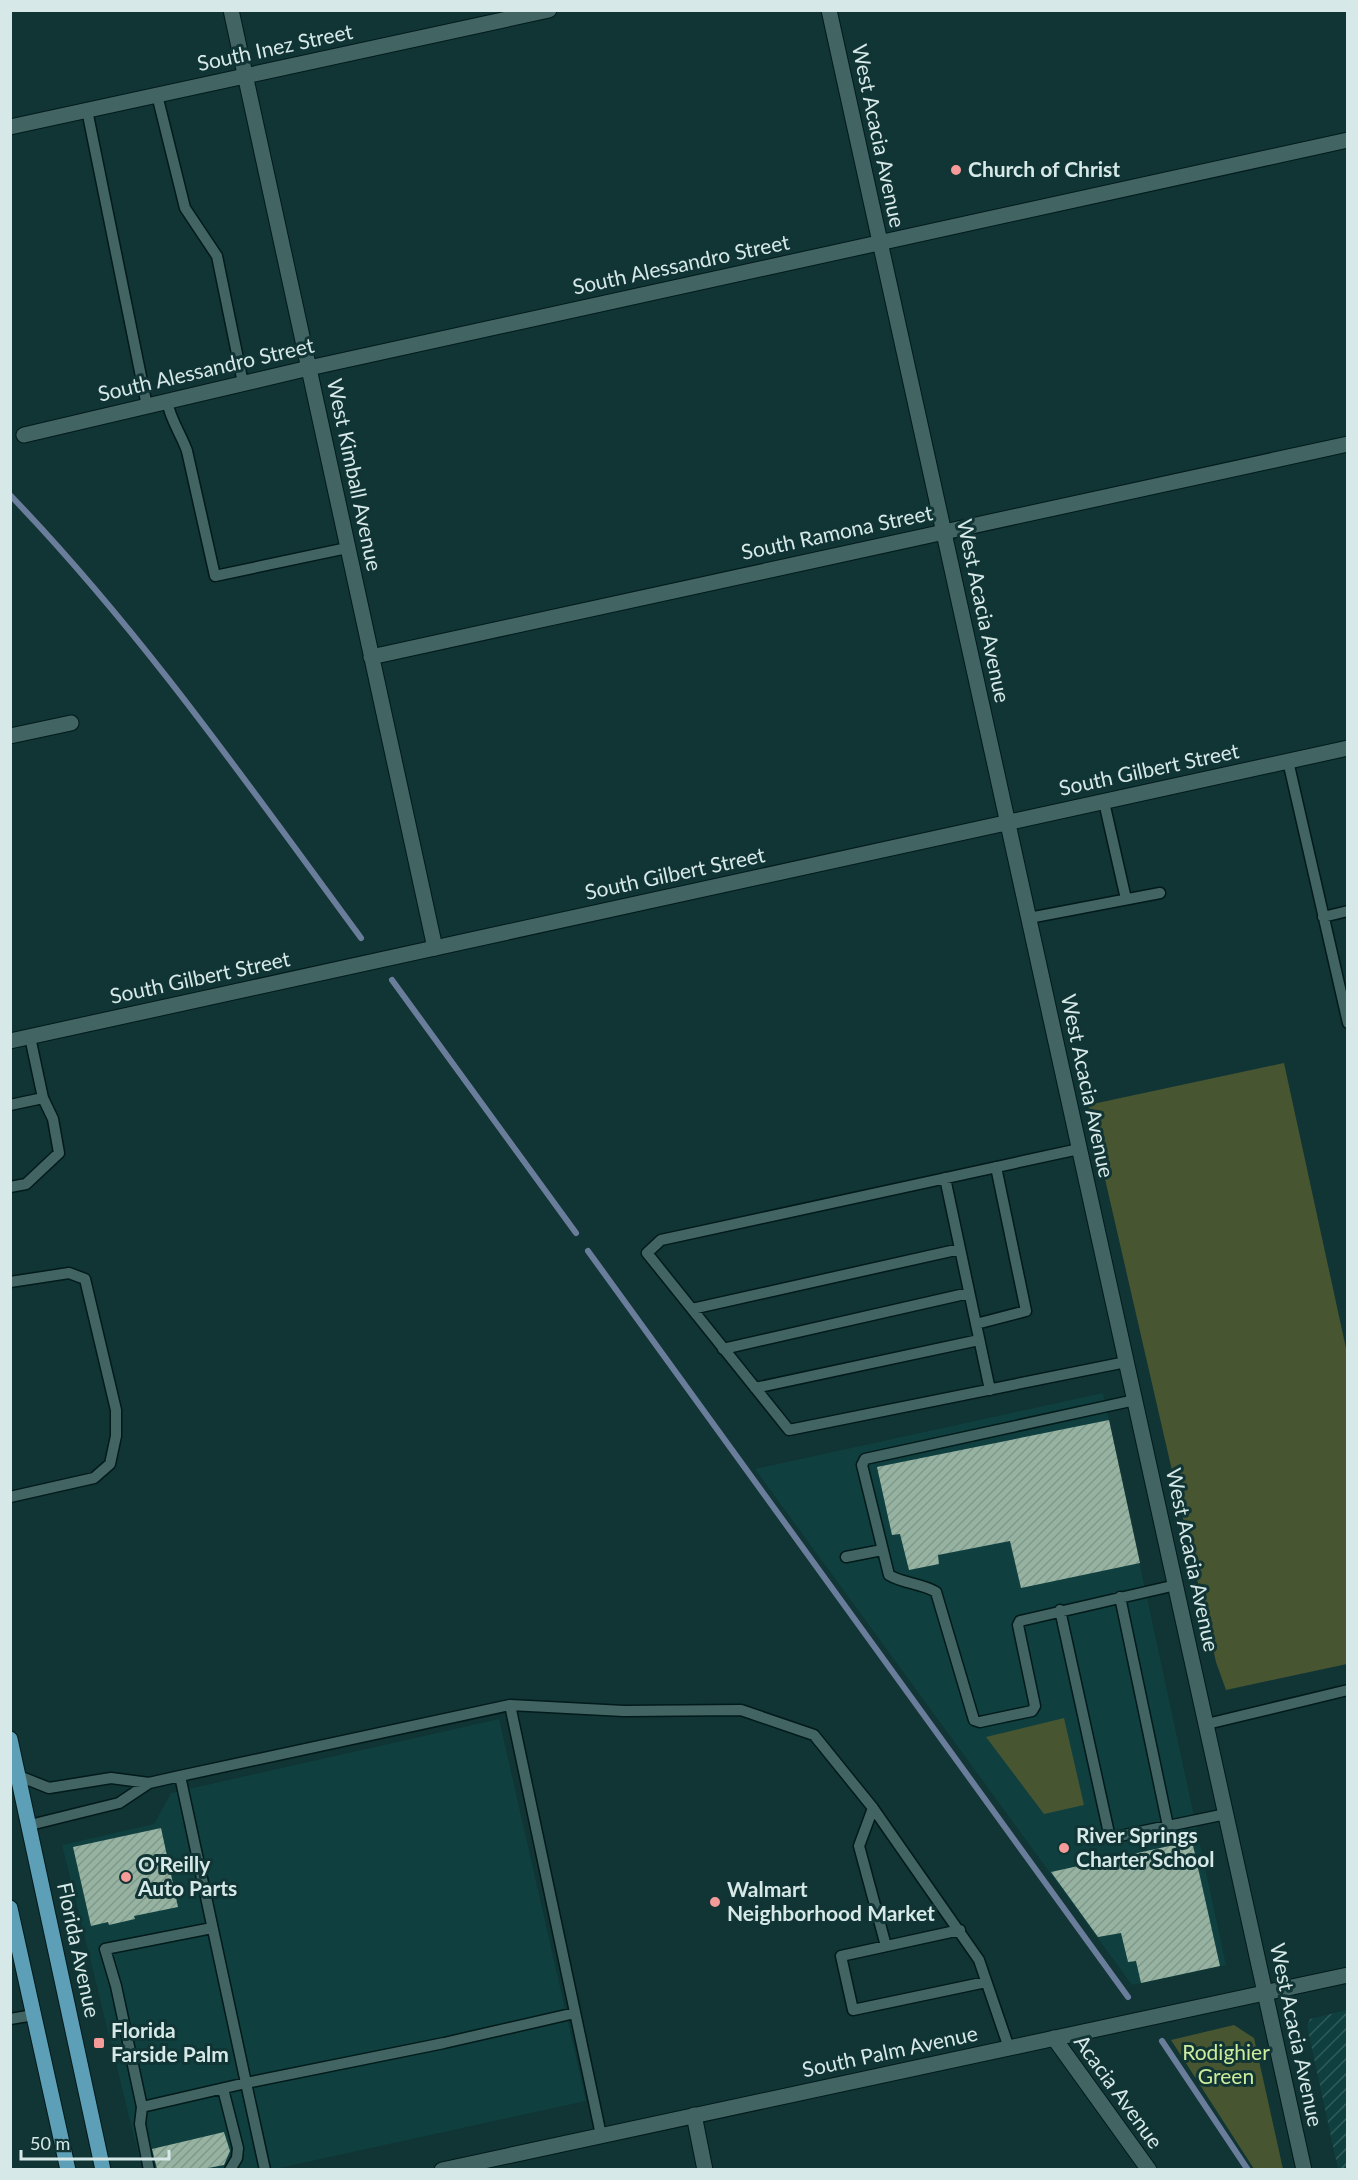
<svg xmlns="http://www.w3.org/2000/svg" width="1358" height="2180" font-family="Lato,sans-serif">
	<defs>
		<pattern id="industrial-furrows" width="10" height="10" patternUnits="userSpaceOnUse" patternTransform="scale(1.5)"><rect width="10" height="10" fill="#0f3f3f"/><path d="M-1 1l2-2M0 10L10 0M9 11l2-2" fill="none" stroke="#315b5b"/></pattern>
		<pattern id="building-hatch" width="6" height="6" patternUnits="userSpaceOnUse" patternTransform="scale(1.5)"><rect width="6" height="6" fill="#96b3a2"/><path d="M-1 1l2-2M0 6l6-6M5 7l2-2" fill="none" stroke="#80988b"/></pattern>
	</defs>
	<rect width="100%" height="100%" fill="#113434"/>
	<path fill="#0f3f3f" d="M1103,1393l123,572 -94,20 -377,-516z
		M499,1719l87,382 -311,68h-133l-80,-324 92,-21 17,-31z"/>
	<path fill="url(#industrial-furrows)" d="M1347,2010v159h-9l-31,-143 3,-7z"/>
	<path fill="#475531" d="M1284,1063l63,290v311l-121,26 -10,-28 -128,-557z
		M1064,1718l20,87 -40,9 -58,-77z
		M1234,2025l20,13 29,131h-29l-83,-129z"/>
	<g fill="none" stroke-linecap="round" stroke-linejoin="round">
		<path stroke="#6a7e9c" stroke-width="6" d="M10,495c131,136 239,291 351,443
			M392,980l184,253
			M588,1251l540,746
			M1162,2041l86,129"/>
	</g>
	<path fill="url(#building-hatch)" d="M1109,1420l31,143 -119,25 -11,-47 -72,14 1,9 -30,6 -9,-36 -8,1 -15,-68z
		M161,1828l17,79 -44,9 1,3 -26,6 -1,-3 -17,4 -18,-79z
		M1192,1841l28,125 -79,17 -5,-22 -8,1 -7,-29 -23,4 -47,-65z
		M224,2132l6,19 -6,14 -21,4h-46l-5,-20z"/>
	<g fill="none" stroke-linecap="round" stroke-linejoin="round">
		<g stroke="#021a1a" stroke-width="13">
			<path id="lane" d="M157,95l28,113 32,48 26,127
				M87,110l60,296
				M167,401c3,18 14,33 20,50l28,125 132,-28
				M1288,761l60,262
				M1104,802l22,97
				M1323,917l25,-6
				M1029,918l131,-25
				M10,1105l33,-7 -13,-61
				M1079,1149l-418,91 -14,13 142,177 337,-68
				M945,1178l45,212
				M10,1187l16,-3 33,-31 -6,-34 -10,-21
				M10,1282l59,-9 16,6 31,131v26l-6,28 -16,14 -84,19
				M692,1309l268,-60
				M976,1324l50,-13 -30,-144
				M723,1349l246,-56
				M755,1388l224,-48
				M1135,1400l-270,59 -3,6 27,110c15,9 32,8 47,17l38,128 6,2 52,-11 3,-5 -17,-81 2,-4 156,-36
				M846,1557l36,-7
				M1120,1597l48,229
				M1060,1610l50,228 116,-24
				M510,1705l114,6 117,-1 73,25 59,73 106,152 30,88
				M1207,1724l141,-34
				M19,1776l30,12 62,-10 38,5 31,-7
				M873,1808l-14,38 27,100
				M30,1825l89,-22 30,-20
				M212,1928l-107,21 11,37 26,121 104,-24 -66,-307 330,-71 91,430
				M960,1930l-119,26 12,54 133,-28
				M10,2019l24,-4
				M223,2089l15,59 -1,10 -7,12
				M142,2107l-2,17 9,46
				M265,2170l-19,-87 198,-40 131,-30"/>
		</g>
		<g stroke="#021a1a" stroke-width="17">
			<path id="street" d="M231,10l204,938
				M10,127l539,-117
				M24,435l285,-67 1039,-228
				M371,657l977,-213
				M10,736l61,-13
				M1054,2038l95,132
				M694,2115l11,55"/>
		</g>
		<g stroke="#021a1a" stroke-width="17">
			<path id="secondary" d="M829,10l475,2160
				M10,1041l1338,-293
				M442,2170l906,-195"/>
		</g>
		<g stroke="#021a1a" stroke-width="17">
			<path id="primary" d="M10,1739l93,431
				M10,1908l58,262"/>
		</g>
		<use href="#lane" stroke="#426564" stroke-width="10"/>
		<use href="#street" stroke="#426564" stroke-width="15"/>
		<use href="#secondary" stroke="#426564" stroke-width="15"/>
		<use href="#primary" stroke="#5d9fb7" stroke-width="15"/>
	</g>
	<g fill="#f59b99" stroke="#113434" stroke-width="2">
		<circle cx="956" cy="170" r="6"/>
		<circle cx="1064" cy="1848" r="6"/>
		<circle cx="126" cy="1877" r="6"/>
		<circle cx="715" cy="1902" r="6"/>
		<rect x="93" y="2037" width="12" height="12" rx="3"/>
	</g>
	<g text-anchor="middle" stroke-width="6" stroke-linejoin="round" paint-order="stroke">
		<g font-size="21" fill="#d6e9e8" stroke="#113434">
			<text transform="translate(275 48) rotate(-12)" y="7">South Inez Street</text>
			<text transform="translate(878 136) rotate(78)" y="7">West Acacia Avenue</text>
			<text transform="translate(681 265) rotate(-12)" y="7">South Alessandro Street</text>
			<text transform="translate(206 370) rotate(-13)" y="7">South Alessandro Street</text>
			<text transform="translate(354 475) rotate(78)" y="7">West Kimball Avenue</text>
			<text transform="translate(837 533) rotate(-12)" y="7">South Ramona Street</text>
			<text transform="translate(983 611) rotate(78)" y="7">West Acacia Avenue</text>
			<text transform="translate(1149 770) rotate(-12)" y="7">South Gilbert Street</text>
			<text transform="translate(675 874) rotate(-12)" y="7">South Gilbert Street</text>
			<text transform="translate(200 978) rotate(-12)" y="7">South Gilbert Street</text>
			<text transform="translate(1087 1086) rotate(78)" y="7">West Acacia Avenue</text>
			<text transform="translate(1192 1560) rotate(78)" y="7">West Acacia Avenue</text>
			<text transform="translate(78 1950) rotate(78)" y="7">Florida Avenue</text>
			<text transform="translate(1296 2035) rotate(78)" y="7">West Acacia Avenue</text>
			<text transform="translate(890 2052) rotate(-12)" y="7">South Palm Avenue</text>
			<text transform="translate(1118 2092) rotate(54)" y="7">Acacia Avenue</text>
		</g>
		<g font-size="21" font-weight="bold" fill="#d6e9e8" stroke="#113434" text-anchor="start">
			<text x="968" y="177">Church of Christ</text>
			<text x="1076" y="1843">River Springs<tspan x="1076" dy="24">Charter School</tspan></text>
			<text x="138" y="1872">O'Reilly<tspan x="138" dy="24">Auto Parts</tspan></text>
			<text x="727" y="1897">Walmart<tspan x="727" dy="24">Neighborhood Market</tspan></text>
			<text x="111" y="2038">Florida<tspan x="111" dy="24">Farside Palm</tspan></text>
		</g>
		<g font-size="21" fill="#ceec9d" stroke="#113434">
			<text x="1226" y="2060">Rodighier<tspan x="1226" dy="24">Green</tspan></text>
		</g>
	</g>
	<rect width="1358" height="2180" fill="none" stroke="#d6e9e8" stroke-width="24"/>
	<path d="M21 2150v9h148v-9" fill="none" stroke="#d6e9e8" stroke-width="3"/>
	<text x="30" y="2150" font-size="18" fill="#d6e9e8" stroke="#113434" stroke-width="4.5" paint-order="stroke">50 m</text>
</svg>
